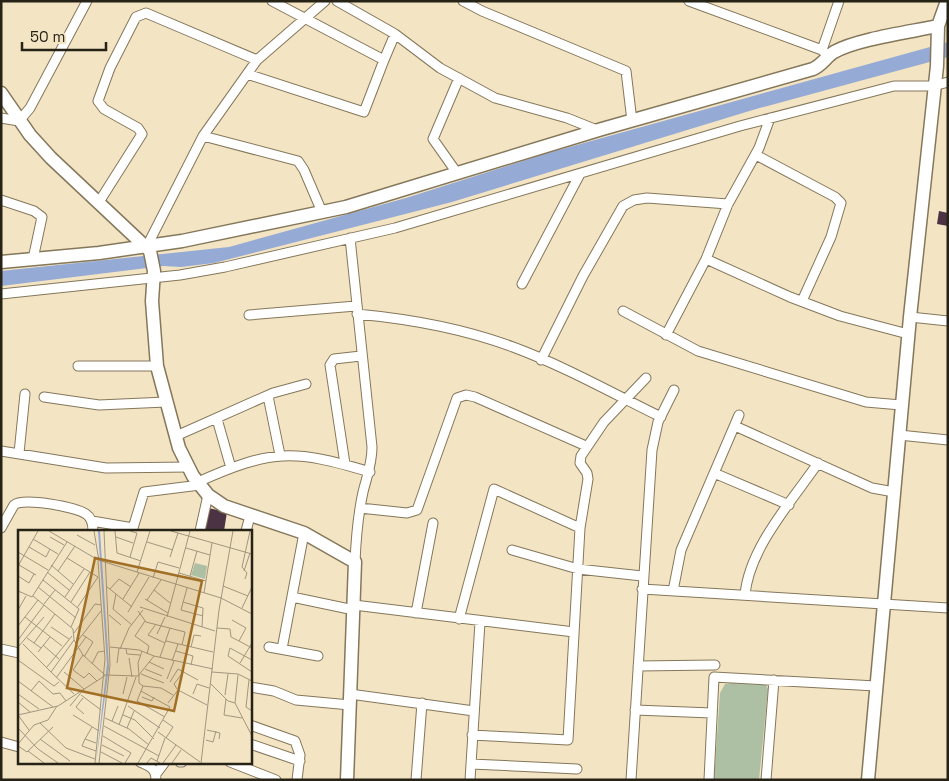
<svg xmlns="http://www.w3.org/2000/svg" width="949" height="781" font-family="'Space Grotesk',sans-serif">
	<rect width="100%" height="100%" fill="#f3e4c4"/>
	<path fill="#aec0a3" d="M732,683l34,2 2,4 -9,91h-45l6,-87 5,-9z"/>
	<path fill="#95aad5" d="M948,42v15l-192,52 -304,93 -238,61 -33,4 -18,-1 -162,20v-15l228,-24 177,-49 142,-45z"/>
	<path fill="#4c3344" d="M939,211l9,2v13l-11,-2z
		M208,508l19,4 -3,19h-20z"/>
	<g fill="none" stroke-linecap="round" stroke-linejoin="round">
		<g stroke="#84775a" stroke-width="11">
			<path id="street" d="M272,1l112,59 11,-26
				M337,1l58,33 45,34 55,30 72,20 30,12
				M463,1l19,10 144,60 6,50
				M689,1l133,49
				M826,54l-4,-4 17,-49
				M247,74l117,38 20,-52
				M1,118l18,3 11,-13 57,-107
				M203,136l95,25 6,9 18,42
				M756,155l79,42 6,6 -10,34 -29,64
				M457,173l-24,-34 26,-61
				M1,200l33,11 8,6 -9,42
				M99,202l43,-68 -4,-6 -34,-19 -6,-8 12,-33 26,-51 10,-4 111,47
				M350,238l22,209c0,17 -5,29 -9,45 -5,23 -7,46 -8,70
				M147,246l56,-110 54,-76 68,-59
				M706,259l84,38 50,19 68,18
				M522,284l58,-110
				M1,294l179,-19 45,-8 170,-39 345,-102 154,-40h39l15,-4
				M623,311l75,40 168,51 35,3
				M357,314c53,5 105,14 156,33 51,19 99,46 148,70
				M249,315l107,-9
				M910,317l38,4
				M666,335l40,-76 22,-55 31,-56 11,-30
				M541,360l42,-84 40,-70 11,-6 13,-2 81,6
				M78,366h79
				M268,396l12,59
				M44,397l55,8 67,-3
				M217,419l14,49
				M735,426l137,62 22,4
				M899,435l49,5
				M176,436l97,-43 33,-9
				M1,451l105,17 83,-1
				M19,453l6,-59
				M345,464l-15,-99 4,-6 27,-3
				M714,473l75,32
				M198,482c74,-33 95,-33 172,-10
				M360,508l47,5 10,-3 40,-112 9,-3 9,2 111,49
				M92,521l41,7 11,-36 56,-7
				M1,528l13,-23c9,-8 62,2 72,9 6,4 7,10 7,17
				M200,531l8,-36
				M246,531l4,-15
				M512,550l66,19 64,7
				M642,589l306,19
				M673,591l8,-41 58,-135
				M745,595c4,-47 47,-94 73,-132
				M292,597l62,13
				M354,605l220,27
				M416,613l17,-90
				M459,619l35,-130 86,39
				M269,647l49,9
				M1,649l18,4
				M282,649l22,-116
				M638,666l77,-1
				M250,687l24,4 22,9 54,5
				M350,694l124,17
				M635,710l77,3
				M250,725l45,16 5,14 -3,25
				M472,735l96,5 12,-212 8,-49 -1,-6 -7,-10 1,-7 23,-34 42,-44
				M1,742l18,5
				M250,744l50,17
				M140,762c9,4 16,6 16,18
				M180,762h2
				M230,762l46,18
				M471,764l106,5
				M156,774l9,-12
				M416,780l6,-77
				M470,780l10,-158
				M631,780l21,-330 6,-28 16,-32
				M709,780l5,-103 162,9
				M766,780l8,-100"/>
		</g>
		<g stroke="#84775a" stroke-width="15">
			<path id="secondary" d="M1,93l29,42 21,23 99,93 4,20 -2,30 5,65 22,82 14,28 15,19 16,11 80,27 51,29 -8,218
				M1,262l98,-9 83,-12 164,-34 256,-78 211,-60c9,-4 13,-12 21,-17 23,-13 76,-20 104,-26
				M868,780l42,-463 27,-251 1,-40 9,-25"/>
		</g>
		<use href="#street" stroke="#fff" stroke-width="9"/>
		<use href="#secondary" stroke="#fff" stroke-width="12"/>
	</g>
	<g transform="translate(18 530)">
		<rect width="234" height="234" fill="#f3e4c4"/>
		<path d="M177,33l12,3 -2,13 -14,-4z" fill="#aec0a3"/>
		<path d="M80,1h2l9,136 -13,96 11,-99z" fill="#95aad5"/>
		<path fill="none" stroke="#a1967e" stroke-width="1" d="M31,1l49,29 123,38 31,16M76,1l5,30M97,1l2,22 24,8M153,1l81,23M59,5l18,10M32,7l14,8M98,7l17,6M15,9l25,15M129,12l26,8M11,17l17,10 4,-8M168,18l24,7M0,22l30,18M112,27l7,-24 -7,-2M152,27l8,-24M49,28l31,19M1,35l17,10M33,35l22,19M0,36l20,-35M40,41l17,-25M226,41l6,-18M29,42l22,18M119,42l13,-41M161,43l27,8M0,46l11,7 5,-9M172,46l7,-25M135,48l5,-16 21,6M227,49l2,-6 -5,-6 8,-36M25,50l36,29 -8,18M88,56l26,21M205,56l25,10M20,57l38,31M169,58l-6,22 22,6M92,59l9,-10 12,8M136,60l16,13M0,61l14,6 35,-55M186,63l8,-50M98,64l-3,15 19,16M15,66l40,33 1,11 9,15 22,20M47,67l19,-28M105,69l16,-26M127,69l23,14M129,70l14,-20M53,72l19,-30M165,72l20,6 -1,19M26,74l11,-14M122,77l75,24M59,78l21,-31M224,78l10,-21M0,80l8,-14M120,81l8,11 39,10 -3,13M110,82l21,-35M91,85l12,10M7,87l37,29M149,87l23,-86M214,90l14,8 -7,13 13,7M127,91l-10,15 14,10 -2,8M138,94l-8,11 17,8M0,96l20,-26M33,97l18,12M199,98l13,1 1,8 8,4M56,103l21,-29 6,1M139,104l8,-17M9,108l14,10M0,110l26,-35M56,110l-23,32 23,22M148,111l47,11M16,113l21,-29M58,113l25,-32M5,114l28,28M25,115l16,14M0,117l26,-30M92,117l29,3 15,6M173,117l3,-12 7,1M102,119l9,-21 14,-18M108,119l1,5 13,1M158,121l17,5 -2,9M20,122l12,-15M65,125l-10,15 11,8 5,-5 8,8M66,127l9,-15 -7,-5M142,127l10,-29M111,128l3,19M0,130l36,26 5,-4M234,130l-22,-12 -2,8 24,16M154,131l6,-17M131,132l15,7M99,133l2,-15M222,133l12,-20M74,134l6,-12 7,-1M29,137l25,-31M127,139l17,7M46,142l20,17 -14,17M194,142l26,2 14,7M123,144l23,9M121,145v8l4,3 -6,15 28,16M121,145l-1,-12 4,-12M38,148l30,-41 -3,-2M149,149l7,-18M231,150l-3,27 6,4M0,151l35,26M152,152l8,-13 20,11M193,154l17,17 7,2 17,33M125,156l18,2 12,7M159,159l-3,-5 10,-13M13,161l8,-10 14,13 7,-1 6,8M0,164l21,15M105,164l4,-17M175,164l4,-10 12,4M63,165l20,15M207,165l3,-21M124,167l10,4 2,-4M65,168l-7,9 8,7M208,169l-2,16 18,3M0,172l12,10M150,173l10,-13 29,15M217,173l3,-28M110,176l32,22M55,185l26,16M105,185l12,5 19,19M87,188l24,11 20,16M145,190l10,7 -7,11M94,191l6,-15M22,193l26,25 29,11M101,195l17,-48M86,196l55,30M74,197l-7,12 11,4M0,198l20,21 20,14M109,198l7,-17M11,200l-11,-15 40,-9 48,-31 32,1 16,-20 59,13M189,200l13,3 -1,6M140,202l42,30M85,206l28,17 -6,10M22,209l30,22M67,209l-3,7 14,5M188,210l7,2 3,-11M0,214l16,-19 14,-5 9,-14M84,215l22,11M0,216l9,6 26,-25M10,221l16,12M83,222l21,11M139,231l8,-23M77,233l10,-104 -7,-98M81,233l11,-98 -6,-134M120,233l32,-56 -29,-16M129,233l4,-5 9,5M145,233l13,-18M154,233l9,-13M183,233l18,-153 14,-79"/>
		<path fill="#a16f25" fill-opacity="0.15" stroke="#a16f25" stroke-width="2.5" d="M77,28l107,23 -28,130 -107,-23z"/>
		<rect width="234" height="234" fill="none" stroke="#272216" stroke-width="2.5"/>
	</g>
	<rect width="949" height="781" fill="none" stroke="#272216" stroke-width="5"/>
	<path d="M22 42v8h84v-8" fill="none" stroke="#272216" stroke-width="2.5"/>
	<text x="30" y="42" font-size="15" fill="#272216" stroke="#f3e4c4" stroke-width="4" paint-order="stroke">50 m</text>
</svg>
